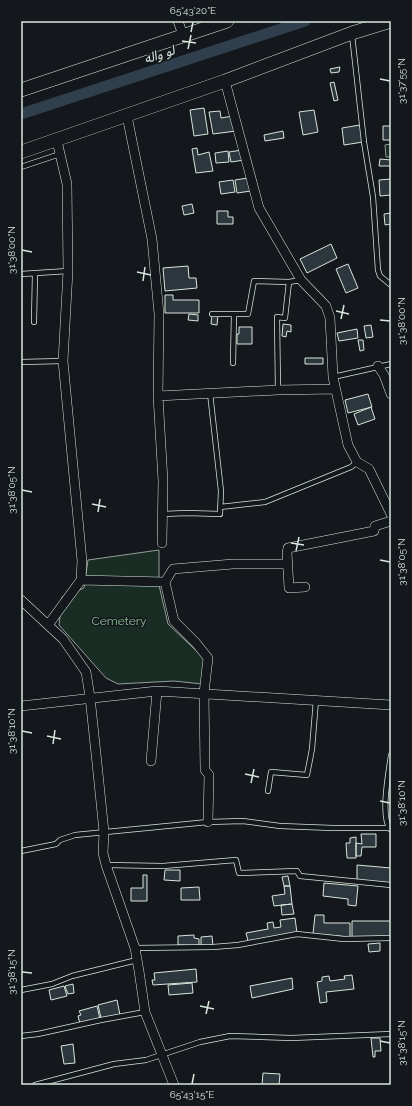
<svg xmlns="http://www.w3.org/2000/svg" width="412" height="1106" font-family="Raleway,'Noto Sans Arabic',sans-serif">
	<rect width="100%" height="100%" fill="#14181c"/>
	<path fill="#1a2d24" stroke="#939e99" d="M391,144v13h-5l-1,-12z
		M159,550v35l9,39 37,35 -3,25 -28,-3 -56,3 -12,-6 -47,-53 3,-28 22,-9 4,-28z"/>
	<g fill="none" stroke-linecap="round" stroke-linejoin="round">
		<path stroke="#2f3f4d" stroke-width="11" d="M21,114l284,-93"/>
	</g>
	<path fill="#2c363c" stroke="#d8e6dc" d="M340,67l-1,5 -8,1 -1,-4z
		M334,82l4,18 -4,1 -4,-18z
		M204,108l4,26 -14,2 -4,-26z
		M314,110l4,22 -15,3 -4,-23z
		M220,111l1,7 12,-2 3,15 -23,3 -4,-22z
		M360,125l3,17 -19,3 -2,-17z
		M383,126h8v14h-8z
		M283,131l1,7 -19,3 -1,-6z
		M197,148l1,7 11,-3 4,19 -17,2 -4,-24z
		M242,150l2,10 -13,2 -2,-10z
		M228,151l1,11 -13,1 -1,-10z
		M380,159l11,1v6h-12z
		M248,178l3,13 -14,2 -2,-13z
		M391,179v16l-11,1 -1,-16z
		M233,180l2,12 -14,2 -2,-12z
		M192,204l2,9 -10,2 -2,-9z
		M217,211h11v6h5v7h-16z
		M391,213v11l-6,1 -1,-11z
		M331,244l6,14 -30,15 -7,-14z
		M348,264l10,24 -12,5 -10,-24z
		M188,266l1,12h7l1,10 -32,3 -2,-23z
		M165,295h8v5h26v13h-34z
		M189,314l9,1v6l-10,-1z
		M212,315h6l-1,10 -6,-1z
		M283,324l8,1v7l-4,-1 -1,6 -4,-1z
		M371,325l2,12 -7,1 -2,-12z
		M239,327h13v17h-15v-10h2z
		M357,329l1,9 -19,3 -2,-8z
		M358,340h5l1,10 -4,1z
		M305,358h18v6h-18z
		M368,394l4,13 -24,6 -3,-13z
		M371,407l4,12 -17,6 -4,-11z
		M361,834h15v13h-14l-1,9h-5v-13l6,1z
		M356,837v21h-9l-1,-15h4v-5z
		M357,865l34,3v15l-34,-3z
		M165,870h15v11l-16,-1z
		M143,875h4v26h-16v-13h12z
		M288,876l2,10h-6l-2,-9z
		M324,883l34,3 -2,20 -8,-1v-6l-25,-3z
		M284,886h6l2,18 -18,2 -2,-10 13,-2z
		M199,887l1,13h-19v-12z
		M292,904l2,10 -12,1 -1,-10z
		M315,915h9v8h26v14l-37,-3z
		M295,918l2,15 -49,8 -2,-8 22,-4 -1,-6 6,-1 1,6 7,-1 -1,-7z
		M352,921h39v16h-39z
		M194,935v3l5,1v7l-21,-1v-9z
		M212,936l1,10h-12v-9z
		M380,943v8l-11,1 -1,-8z
		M196,969l1,13 -44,3 -1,-5h3l-1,-7z
		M352,975l2,14 -28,3 1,10 -7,1 -3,-21 5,-1v-4l7,-1 1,5 15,-2 -1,-3z
		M292,978l1,11 -41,9 -2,-12z
		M192,983l1,10 -24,2 -1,-10z
		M73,984l1,9 -6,1 -3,-8z
		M64,986l3,10 -16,4 -2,-10z
		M117,1000l3,15 -19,3 -3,-13z
		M97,1006l3,13 -20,5 -2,-8 3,-1 -2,-4z
		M371,1038h9l1,13h-6v6h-2z
		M73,1044l2,19 -11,1 -3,-18z
		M263,1073l17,1 -1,11h-17z"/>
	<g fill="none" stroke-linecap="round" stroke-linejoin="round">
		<g stroke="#d8e6dc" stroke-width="6">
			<path id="lane" d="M352,35l12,107 9,55 5,73 2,6 11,9
				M21,167l39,-13
				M21,274l47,-3
				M212,314h36l6,-33 35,1 12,-2
				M34,322l1,-49
				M21,362l42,-1
				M233,363l1,-49
				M333,377l58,-13
				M278,390l-1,-73 8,1 4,-36
				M220,507l45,-5 86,-35 6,-5
				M163,514l24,-1 33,1 1,-23 -11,-98
				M268,791l3,-19 36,3 5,-26 4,-49
				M390,829c-10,-14 -1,-58 1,-74
				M21,851l35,-7 4,-4 15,-5 133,-13 35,-1 37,5 53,2h57
				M106,865l57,1 73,-6 3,13 58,-2 3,5 91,9
				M135,948l78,-1 25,-2 59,-11 47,5 47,-1
				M21,990l31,-6 20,-8 65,-16
				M21,1036l17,-2 63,-14 44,-8
				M35,1085l79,-21 32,-4 54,-18 30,-6 61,2 100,-4"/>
		</g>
		<g stroke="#d8e6dc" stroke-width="10">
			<path id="street" d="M178,21l5,14
				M225,81l34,127 42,72 25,26 4,12 3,59 15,68 9,17 12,7 22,45
				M127,116l25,123 7,75 -1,82 5,85 -1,62
				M378,366l6,9 7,19
				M158,396l120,-6 57,-1
				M81,580l84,2 8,-13 60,-5h54
				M165,582l9,39 22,22 12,15 -4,35 1,77 4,5 -1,47
				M305,587l-16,1 -2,-35 1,-5 86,-17 1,-5 16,-5
				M21,600l42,39 23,33 4,25 8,76 6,59 -1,21 3,12 29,83 4,23 6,41 29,73
				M48,625l33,-45 1,-19 -19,-200 5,-90 -1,-87 -10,-43
				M21,706l136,-15 234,14
				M151,761l6,-70"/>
		</g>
		<g stroke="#d8e6dc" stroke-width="14">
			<path id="secondary" d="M21,90l206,-69
				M21,152l204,-71 127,-48 39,-12"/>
		</g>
		<use href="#lane" stroke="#14181c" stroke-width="4.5"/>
		<use href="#street" stroke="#14181c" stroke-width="9"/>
		<use href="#secondary" stroke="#14181c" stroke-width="13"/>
	</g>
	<path fill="none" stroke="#d8e6dc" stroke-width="1.5" d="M191,32l2,-10M182,41l14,2M188,49l3,-14M380,79l10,2M22,250l10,2M137,272l14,3M143,281l2,-14M336,311l13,3M341,319l3,-14M380,320l10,1M22,490l10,2M92,504l14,3M98,512l2,-13M291,543l13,2M296,551l3,-14M380,560l10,2M22,731l10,2M47,736l14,3M53,744l2,-14M245,774l14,3M251,783l3,-14M380,801l10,2M22,972l10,1M200,1006l14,3M206,1014l3,-13M380,1041l10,2M192,1084l2,-10"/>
	<g text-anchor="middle" stroke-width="3" stroke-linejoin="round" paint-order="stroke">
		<g font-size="12" fill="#8ac095" stroke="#14181c">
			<text x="119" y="625">Cemetery</text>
		</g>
		<g font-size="13" font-style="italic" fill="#d8e6dc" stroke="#14181c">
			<text transform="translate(159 54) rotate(-18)" y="5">لو واله</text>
		</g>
	</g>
	<rect width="412" height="1106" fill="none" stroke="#14181c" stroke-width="44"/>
	<rect x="22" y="22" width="368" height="1062" fill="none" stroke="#d8e6dc" stroke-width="1.5"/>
	<g font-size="10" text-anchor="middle" fill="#d8e6dc">
		<text x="193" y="14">65°43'20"E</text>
		<text transform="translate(401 81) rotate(-90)" y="4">31°37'55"N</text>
		<text transform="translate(11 250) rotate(-90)" y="4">31°38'00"N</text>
		<text transform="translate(401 321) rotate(-90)" y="4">31°38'00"N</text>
		<text transform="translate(11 490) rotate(-90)" y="4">31°38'05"N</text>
		<text transform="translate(401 562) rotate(-90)" y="4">31°38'05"N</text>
		<text transform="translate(11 731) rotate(-90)" y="4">31°38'10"N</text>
		<text transform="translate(401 803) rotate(-90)" y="4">31°38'10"N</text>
		<text transform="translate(11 972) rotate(-90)" y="4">31°38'15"N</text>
		<text transform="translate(401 1043) rotate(-90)" y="4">31°38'15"N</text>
		<text x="192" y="1098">65°43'15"E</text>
	</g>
</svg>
